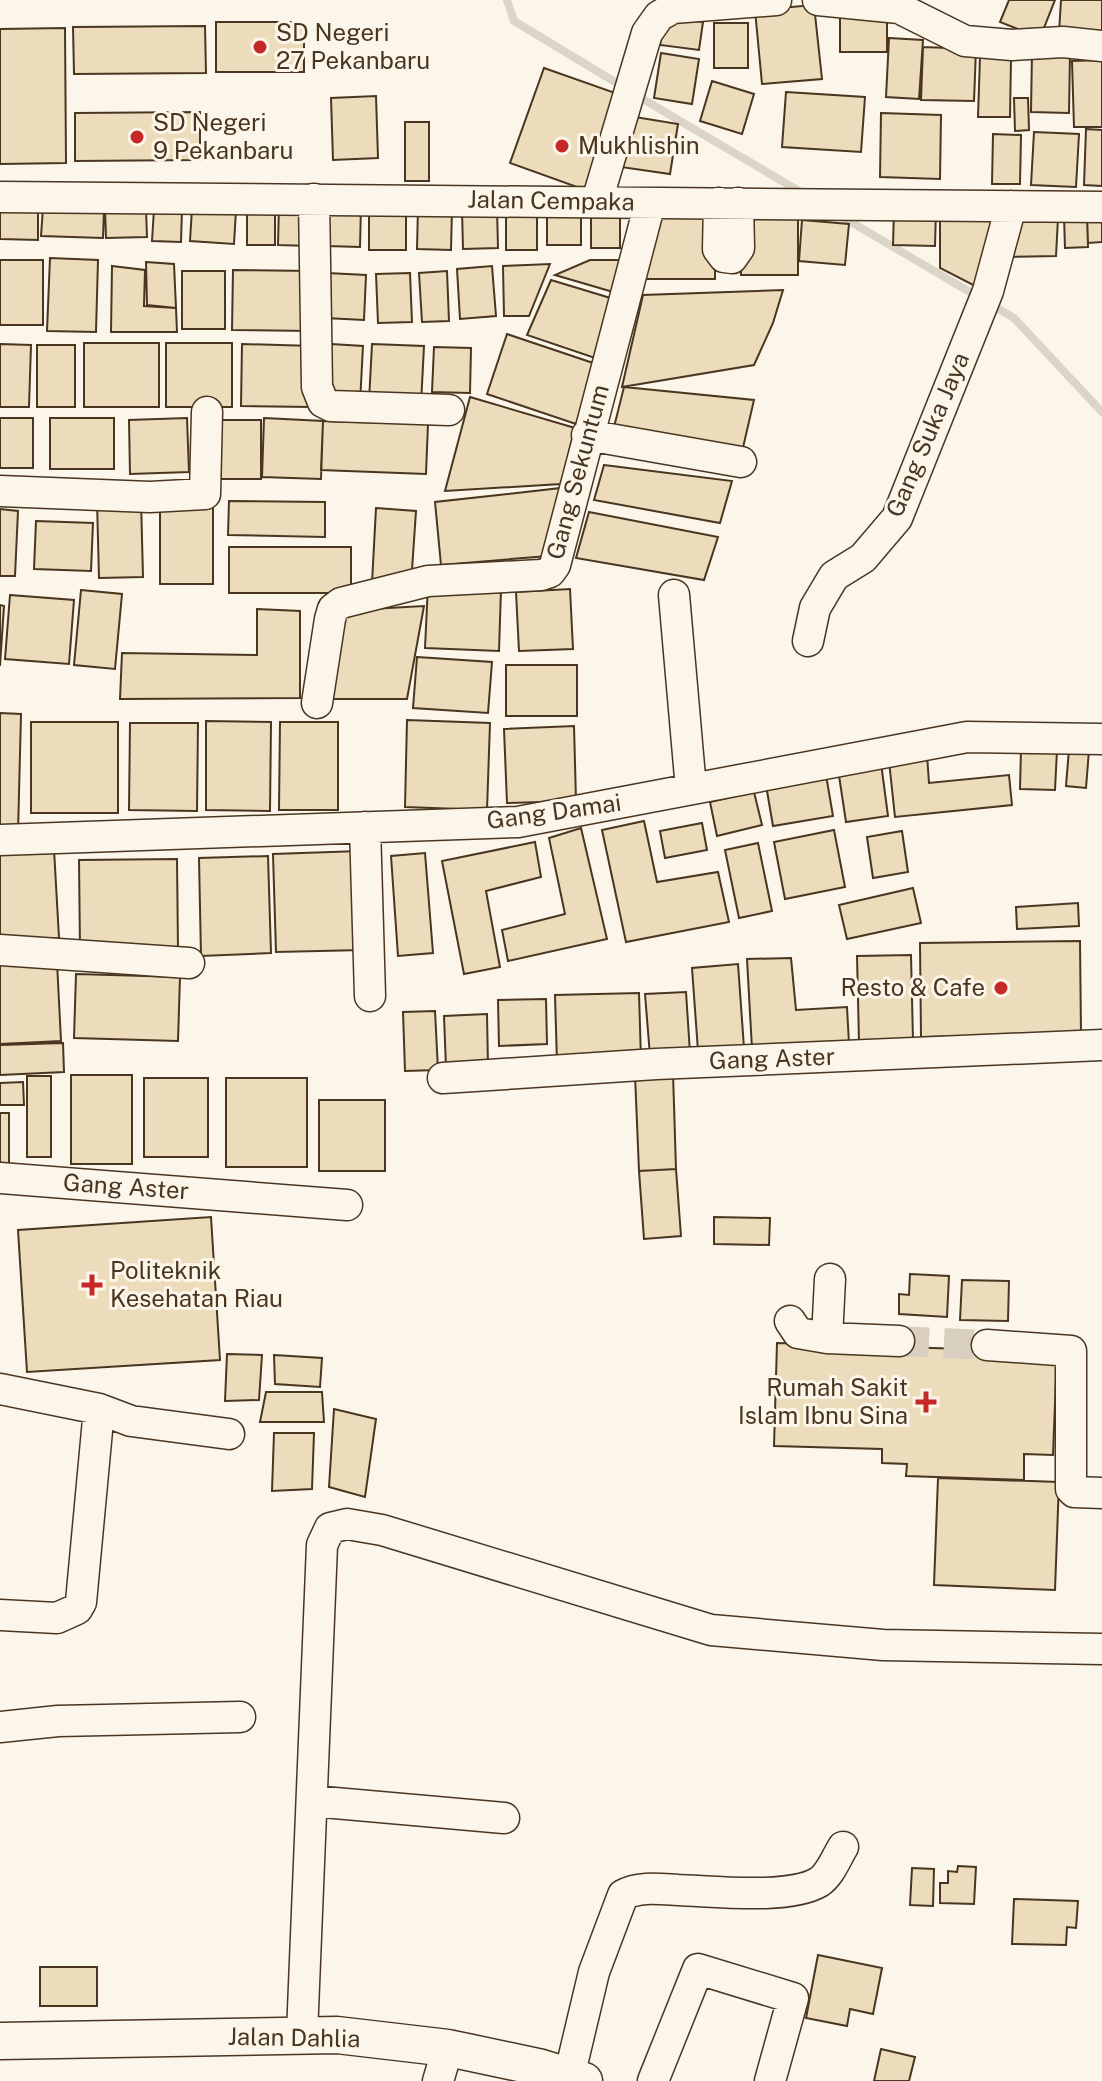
<svg xmlns="http://www.w3.org/2000/svg" width="1102" height="2081" font-family="'Public Sans',sans-serif">
	<rect width="100%" height="100%" fill="#fbf6e9"/>
	<g fill="none" stroke-linecap="round" stroke-linejoin="round">
		<path stroke="#dcd4c6" stroke-width="8" d="M507,0l7,21 111,67
			M636,95l168,99
			M839,215l175,103 88,94"/>
	</g>
	<path fill="#ecdcbc" stroke="#4a3520" stroke-width="2" d="M1009,0h46l-15,38 -40,-16z
		M1061,0h41v36l-43,-3z
		M814,5l8,74 -60,5 -7,-74z
		M840,15h47v37h-47z
		M664,17l39,5 -4,28 -39,-5z
		M216,22h88v50h-88z
		M714,23h34v45h-34z
		M205,26l1,47 -132,1 -1,-47z
		M65,28l1,135 -66,1v-135z
		M889,38l34,2 -4,59 -33,-2z
		M923,47l53,2 -2,52 -53,-1z
		M1032,52l38,1 -1,60 -38,-1z
		M661,53l38,6 -7,45 -38,-6z
		M980,57l31,1 -1,59h-32z
		M1102,60v67h-28l-2,-66z
		M544,68l77,27 -33,96 -78,-28z
		M712,81l42,13 -12,40 -42,-13z
		M786,92l79,5 -4,55 -79,-5z
		M376,96l2,62 -45,2 -2,-62z
		M1014,98h14l1,32 -14,1z
		M200,112v48l-125,1v-48z
		M881,113l60,2 -1,64 -60,-2z
		M629,116l49,8 -8,50 -49,-7z
		M405,122h24v59h-24z
		M1086,129l16,1v56l-18,-1z
		M1034,132l45,2 -3,53 -45,-2z
		M993,134l28,1 -1,49h-28z
		M279,204l34,1 -2,41 -33,-1z
		M329,205l32,1 -1,41 -33,-1z
		M369,205h37v45h-37z
		M247,206h28v39h-28z
		M43,208l61,2 -1,28 -62,-2z
		M192,208l44,2 -2,34 -44,-3z
		M418,208l34,1 -1,41 -34,-1z
		M0,209h38v31l-38,-1z
		M105,209h41l1,28 -41,1z
		M154,209l28,1 -1,32 -29,-1z
		M497,209l1,39 -35,1 -1,-39z
		M506,209h31v41h-31z
		M547,209h34v36h-34z
		M591,209h29v39h-29z
		M652,209h63v70h-83z
		M894,209l42,1 -1,36 -42,-1z
		M940,212l67,1 -24,77 -43,-22z
		M741,213h57v62h-57z
		M1015,216l43,2 -2,38 -52,1z
		M1064,216h23l1,31 -23,1z
		M1087,216h15v26l-14,1z
		M802,220l47,4 -4,41 -46,-4z
		M50,258l48,2 -2,72 -49,-1z
		M0,260h43v65h-43z
		M590,260h43l-13,34 -65,-19z
		M146,262l28,2 2,44 -29,-3z
		M550,264l-21,52h-25l-1,-50z
		M112,266l33,4 -1,36 32,2 1,24h-66z
		M492,266l4,50 -36,3 -3,-50z
		M233,270l80,1 -1,60 -80,-1z
		M182,271h43v58h-43z
		M447,271l2,50 -27,1 -3,-49z
		M327,273l39,2 -2,45 -39,-2z
		M410,273l2,49 -34,1 -2,-49z
		M551,280l66,20 -19,59 -71,-24z
		M783,290l-10,33 -19,42 -132,22 21,-92z
		M507,334l89,30 -20,60 -89,-30z
		M84,343h75v64h-75z
		M166,343h66v64h-66z
		M0,344l31,1 -2,62h-29z
		M242,344l71,2 -1,61 -71,-1z
		M331,344l32,2 -3,57h-31z
		M372,344l52,2 -3,58 -52,-3z
		M37,345h38v62h-38z
		M434,347l37,1 -1,45 -38,-1z
		M624,387l130,13 -12,52 -131,-13z
		M470,397l105,31 -14,56 -116,7z
		M0,418h33v50h-33z
		M50,418h64v51h-64z
		M187,418l2,54 -59,2 -1,-54z
		M264,418l59,3 -2,58 -59,-2z
		M209,420h52v59h-52z
		M323,421l105,3 -2,50 -105,-4z
		M604,465l128,16 -12,42 -126,-23z
		M561,488l-13,68 -107,9 -6,-63z
		M141,500l2,77 -44,1 -2,-77z
		M160,501h53v83h-53z
		M229,501l96,1v35l-97,-2z
		M376,508l40,3 -5,74 -39,-2z
		M0,509l18,2 -3,65h-15z
		M589,512l129,25 -14,43 -128,-22z
		M36,521l57,2 -2,48 -57,-2z
		M229,547h122v46h-122z
		M428,585l73,4 -2,62 -74,-3z
		M570,589l3,60 -54,2 -3,-59z
		M81,590l41,4 -7,75 -41,-4z
		M10,595l64,5 -5,64 -64,-5z
		M0,605l4,1 -4,60z
		M424,606l-17,93h-77l4,-88z
		M257,609l43,2v87l-180,1 2,-46 135,2z
		M417,657l75,5 -4,51 -75,-5z
		M506,665h71v51h-71z
		M0,713l21,1 -3,119h-18z
		M407,720l83,3 -3,87 -82,-3z
		M206,721l65,1 -1,89 -64,-1z
		M31,722h87v91h-87z
		M280,722h58v88h-59z
		M130,723h68l-1,88 -68,-1z
		M574,726l2,75 -69,2 -3,-74z
		M1021,749l36,1 -2,40 -35,-1z
		M1069,749l20,1 -3,38 -20,-2z
		M927,754l2,29 80,-8 3,30 -117,12 -6,-56z
		M881,763l7,53 -42,6 -8,-53z
		M826,775l7,41 -60,10 -7,-41z
		M754,792l8,33 -45,11 -7,-34z
		M644,821l13,61 61,-10 11,50 -103,20 -24,-112z
		M702,823l5,27 -42,8 -5,-27z
		M581,828l26,111 -99,22 -6,-31 63,-16 -16,-76z
		M834,830l11,57 -60,12 -11,-57z
		M902,831l6,41 -35,6 -6,-41z
		M535,842l6,35 -55,14 14,76 -36,7 -22,-113z
		M758,843l14,68 -33,7 -14,-68z
		M54,849l5,89 -59,3v-89z
		M360,851l3,99 -87,2 -3,-98z
		M425,853l8,100 -35,3 -7,-100z
		M268,856l3,97 -70,3 -2,-98z
		M177,859l1,90 -98,1 -1,-90z
		M913,888l8,35 -74,16 -8,-34z
		M1078,903l1,23 -62,3 -1,-22z
		M1080,941l1,93 -160,3 -1,-94z
		M911,955l2,85 -54,2 -2,-86z
		M791,958l5,52 51,-3 2,37 -97,5 -5,-90z
		M57,962l4,79 -61,3v-79z
		M738,964l6,84 -46,3 -6,-83z
		M76,974l104,3 -2,64 -104,-3z
		M686,992l4,61 -40,3 -5,-62z
		M639,993l2,67 -84,3 -2,-68z
		M546,999l1,45 -48,2 -1,-46z
		M435,1011l3,59 -33,1 -2,-59z
		M487,1014l1,52 -42,1 -2,-51z
		M63,1043l1,29 -64,3v-30z
		M673,1073l3,96 -37,2 -4,-96z
		M71,1075h61v89h-61z
		M27,1076h24v81h-24z
		M144,1078h64v79h-64z
		M226,1078h81v89h-81z
		M23,1082l1,23h-24v-22z
		M319,1100h66v71h-66z
		M0,1113h9v52h-9z
		M676,1169l5,67 -37,3 -5,-68z
		M211,1217l9,143 -193,12 -9,-142z
		M714,1217l56,1 -1,27 -55,-1z
		M910,1274l39,2 -2,41 -48,-3v-20l10,1z
		M962,1280l47,1 -1,40 -48,-1z
		M777,1343l280,9 -4,103 -29,-1v26l-118,-4 1,-12 -25,-1v-14l-108,-3z
		M227,1354l35,1 -3,45 -34,1z
		M274,1355l48,3 -2,29 -45,-3z
		M266,1392h56l2,30h-64z
		M334,1409l42,10 -11,78 -36,-10z
		M274,1433h40l-2,56 -40,2z
		M938,1478l121,4 -4,108 -121,-5z
		M958,1866l18,1 -2,37 -34,-1v-20h8v-12l9,1z
		M912,1868l22,1 -1,37 -23,-1z
		M1014,1899l64,2 -2,27 -9,-1 -1,18 -54,-1z
		M818,1955l64,13 -9,46 -23,-5 -3,17 -41,-8z
		M40,1967h57v39h-57z
		M881,2049l34,8 -6,24h-35z"/>
	<g fill="none" stroke-linecap="round" stroke-linejoin="round">
		<path stroke="#d8cfc1" stroke-width="30" stroke-dasharray="30 15" stroke-linecap="butt" d="M899,1341l88,4"/>
		<g stroke="#4a3520" stroke-width="33">
			<path id="minor" d="M818,0l81,8 66,33 47,4 51,-3 39,4
				M0,197l1102,10
				M314,199l3,188 6,15 8,4 118,4
				M597,201l50,-168 12,-17 14,-8 103,-8
				M719,203l-1,46 6,8 8,1 7,-10 -1,-45
				M587,435l154,27
				M0,491l150,6 55,-3 2,-82
				M674,595l17,194
				M808,641l7,-33 19,-32 29,-18 34,-40 91,-227 23,-85
				M317,703l13,-84 3,-10 8,-6 87,-22 113,-6 9,-3 5,-7 95,-362
				M365,827l5,169
				M0,840l518,-18 449,-85 135,2
				M0,950l189,13
				M443,1078l213,-14 446,-19
				M0,1178l347,27
				M830,1279l-3,59 72,3
				M790,1321l8,12 29,5
				M987,1345l84,6v138l3,3 28,1
				M0,1389l99,20 32,12 98,13
				M0,1615l57,3 20,-9 4,-7 18,-193
				M0,1727l58,-6 182,-4
				M312,1801l192,17
				M302,2034l20,-489 8,-17 17,-4 35,6 329,100 172,15 219,4
				M569,2077l25,-105 29,-77c16,-9 37,-6 55,-5 35,1 111,10 141,-8 11,-7 17,-24 24,-35
				M438,2081l10,-33
				M653,2081l45,-112 95,29 -23,83"/>
		</g>
		<g stroke="#4a3520" stroke-width="39">
			<path id="major" d="M0,2041l337,-6 111,13 90,19 46,14"/>
		</g>
		<use href="#minor" stroke="#fbf6e9" stroke-width="30"/>
		<use href="#major" stroke="#fbf6e9" stroke-width="36"/>
	</g>
	<g fill="#c62828" stroke="#fbf6e9" stroke-width="3">
		<circle cx="260" cy="47" r="8"/>
		<circle cx="137" cy="137" r="8"/>
		<circle cx="562" cy="146" r="8"/>
		<circle cx="1001" cy="988" r="8"/>
		<path d="M88 1273h8v8h8v8h-8v8h-8v-8h-8v-8h8z"/>
		<path d="M922 1390h8v8h8v8h-8v8h-8v-8h-8v-8h8z"/>
	</g>
	<g text-anchor="middle" stroke-width="6" stroke-linejoin="round" paint-order="stroke">
		<g font-size="24" fill="#4a3520" stroke="#fbf6e9" text-anchor="start">
			<text x="276" y="41">SD Negeri<tspan x="276" dy="28">27 Pekanbaru</tspan></text>
			<text x="153" y="131">SD Negeri<tspan x="153" dy="28">9 Pekanbaru</tspan></text>
			<text x="578" y="154">Mukhlishin</text>
			<text x="985" y="996" text-anchor="end">Resto &amp; Cafe</text>
			<text x="110" y="1279">Politeknik<tspan x="110" dy="28">Kesehatan Riau</tspan></text>
			<text x="908" y="1396" text-anchor="end">Rumah Sakit<tspan x="908" dy="28">Islam Ibnu Sina</tspan></text>
		</g>
		<g font-size="24" fill="#4a3520" stroke="#fbf6e9">
			<text transform="translate(551 201) rotate(1)" y="8">Jalan Cempaka</text>
			<text transform="translate(928 435) rotate(-67)" y="8">Gang Suka Jaya</text>
			<text transform="translate(578 472) rotate(-75)" y="8">Gang Sekuntum</text>
			<text transform="translate(554 812) rotate(-8)" y="8">Gang Damai</text>
			<text transform="translate(772 1059) rotate(-2)" y="8">Gang Aster</text>
			<text transform="translate(126 1187) rotate(4)" y="8">Gang Aster</text>
			<text transform="translate(294 2038) rotate(1)" y="8">Jalan Dahlia</text>
		</g>
	</g>
</svg>
